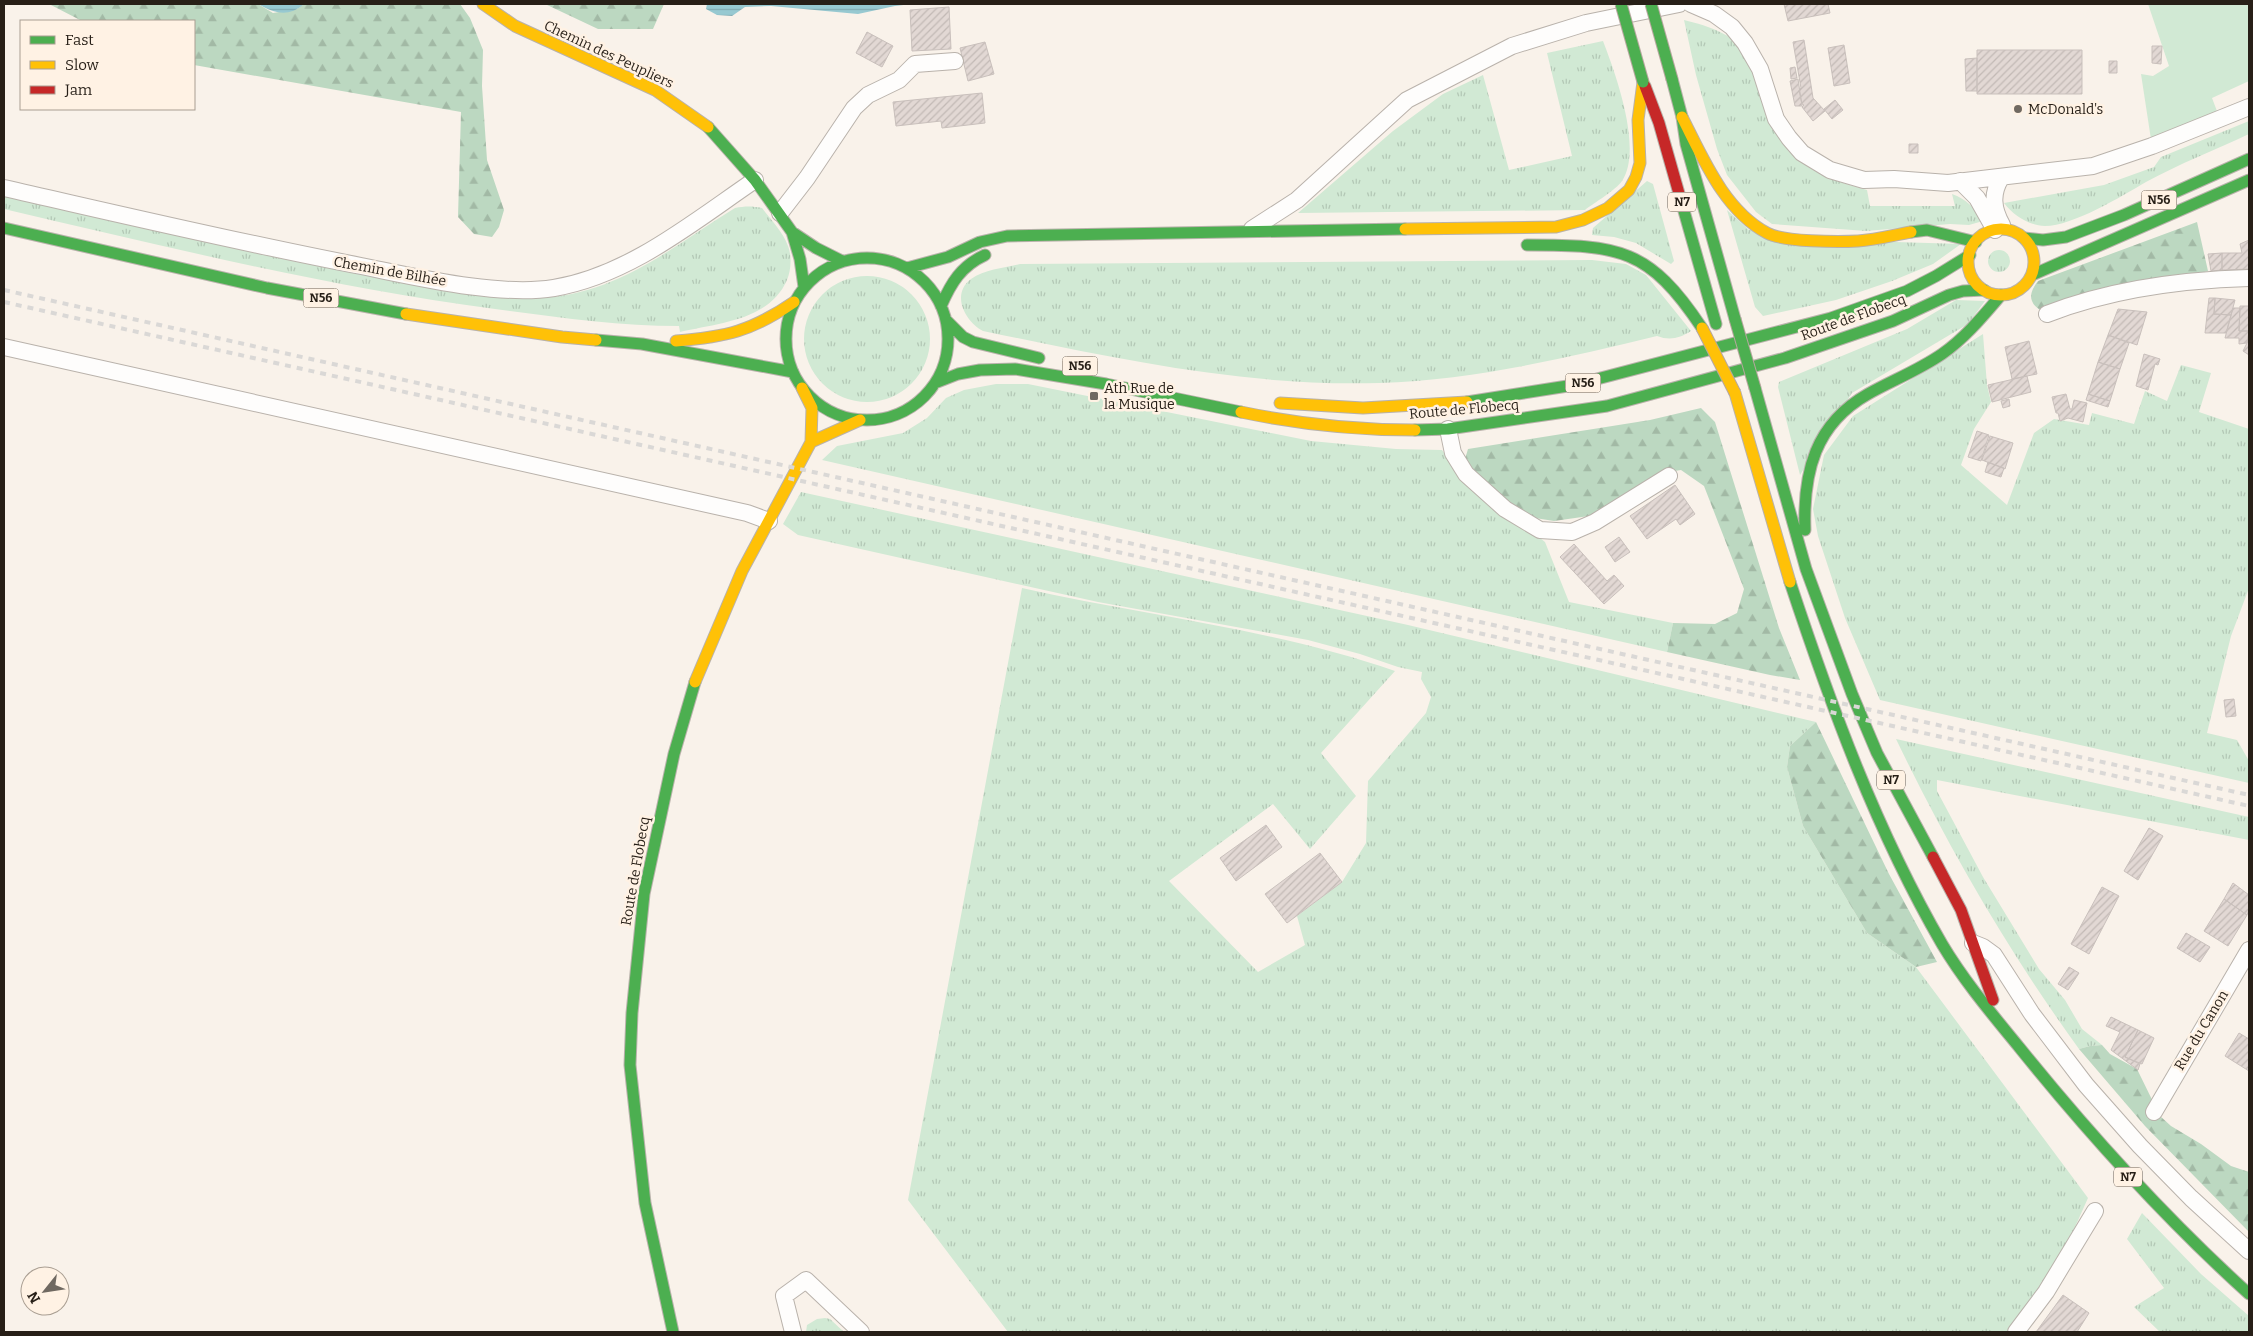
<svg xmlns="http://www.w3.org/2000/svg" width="2253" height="1336" font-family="Bitter,serif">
	<defs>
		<pattern id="grass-tufts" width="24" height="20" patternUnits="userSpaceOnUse" patternTransform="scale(1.25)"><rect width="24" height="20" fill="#d1e9d4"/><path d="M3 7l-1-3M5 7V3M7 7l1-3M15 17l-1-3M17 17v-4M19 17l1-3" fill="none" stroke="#b3c7b5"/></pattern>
		<pattern id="forest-firs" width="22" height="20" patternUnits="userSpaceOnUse" patternTransform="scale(1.25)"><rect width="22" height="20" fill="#bcd8c1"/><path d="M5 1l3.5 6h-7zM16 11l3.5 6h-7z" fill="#a2b9a5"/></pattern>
		<pattern id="water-rules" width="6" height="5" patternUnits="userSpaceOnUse" patternTransform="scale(1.25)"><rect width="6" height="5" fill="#97c9d1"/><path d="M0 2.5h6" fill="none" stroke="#82acb3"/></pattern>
		<pattern id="building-hatch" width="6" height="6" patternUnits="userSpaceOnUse" patternTransform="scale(1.25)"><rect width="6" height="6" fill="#e2d8d4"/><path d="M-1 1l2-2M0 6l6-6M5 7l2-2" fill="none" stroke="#c2b9b5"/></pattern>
	</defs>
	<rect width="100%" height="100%" fill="#f9f2ea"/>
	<path fill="url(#grass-tufts)" d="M1684,20c25,6 54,15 67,40 7,13 10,29 15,43 4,11 6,23 12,33 20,33 53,44 89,54l3,16h85l-3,-12c14,5 23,14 31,27l-14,4 -19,-1 -84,7 -94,-7 -16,-12 -29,-37 -10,-26 -21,-74z
		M1603,41c13,34 40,108 19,140 -6,9 -28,22 -37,29l-287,3 95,-82 50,-37 40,-19 26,95 63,-14 -25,-103z
		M2249,121v13c-34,16 -70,30 -103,48 -24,14 -73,44 -101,44 -17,-1 -31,-10 -41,-23l100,-18 50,-18 7,-10z
		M1647,181l6,3 21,77 -3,3 -35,-21 -22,-6 -22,-2 1,-7z
		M4,194c124,30 248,61 374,83 52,9 105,14 158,21 80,-2 134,-50 199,-90 10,-2 17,-2 27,0 9,12 21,24 26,38 4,10 3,25 -1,34 -18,41 -69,43 -107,52l-1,-6c-61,0 -123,-9 -184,-17 -166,-22 -328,-62 -491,-100z
		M1727,210l22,20 147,12 65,2 -28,20 -41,17 -56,19 -73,16 -8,-9z
		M1988 261a11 11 0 1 1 22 0a11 11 0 1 1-22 0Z
		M1592,260l34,4 20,11 45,56c-11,7 -21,10 -34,5 -91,22 -183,44 -278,47 -134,4 -266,-25 -396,-52 -17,-9 -33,-36 -12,-52 14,-10 33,-11 49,-15z
		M804 339a63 63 0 1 1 126 0a63 63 0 1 1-126 0Z
		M1956,300l29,1 -17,23 -116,69 -52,82 -22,-88 1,-5 128,-53z
		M1983,334l4,51 4,17 -17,27 -13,36 46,40 27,-72 20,-14 35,6 3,-12 42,11 11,-33 22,10 14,-36 30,8 -12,39 50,17v159l-18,48 -24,97 30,7 12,21v22l-369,-83 -35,-82 -27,-82 -5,-27 11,-54 29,-39z
		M996,384h32l283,57 85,8 46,1 19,26 84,66 24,60 104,21 -6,29 -845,-192 15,-14 66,-13 24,-15 19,-20 18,-8z
		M801,492l607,133 408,97 -26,24 -3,21 16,59 64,107 49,34 172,231 -42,94 -30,40h-1008l-100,-132 114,-612c124,28 253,41 373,83l-74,82 35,43 -46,53 -37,-45 -104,77 89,91 47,-27 -8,-29 45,-34 24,-39 2,-62 58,-68 5,-16 -10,-18 1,-7 -24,-5 -38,-13 -52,-14 -210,-38 -300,-67 -15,-11z
		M1896,739l353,78v23l-312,-60v11l46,86 56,92 26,31 17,29 20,16 -12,1 -11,3c-71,-98 -131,-202 -183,-310z
		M2142,1213l59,61 48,42v16h-89l-26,-25 30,-19 -37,-49z
		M825,1318l5,1 14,13h-38l1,-7 10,-6z"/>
	<path fill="url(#forest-firs)" d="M49,4h209l15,9 24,-4 7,-5h156l10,14 13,32 -1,36 5,74 17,50 -5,17 -7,10 -18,-3 -16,-17 3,-105 -267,-47v-44h-112z
		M545,4h119l-11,25h-55z
		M2197,222l11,49 -161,43c-17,-9 -21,-17 -9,-33z
		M1701,408l14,14 64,206 21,52 -30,-5 -103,-23 6,-29 42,1 22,-11 7,-24 -40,-103 -23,-16 -19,3 -73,43 -35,5 -19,-3 -30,-15 -29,-26 -11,-18 3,-10 182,-29z
		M1816,722l73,152 48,88 -21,5 -49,-34 -64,-107 -16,-59 3,-21z
		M2102,1045l8,9 27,15 23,47 11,10 30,18 30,22 18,6v60l-104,-106 -66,-77 11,-3z"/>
	<path fill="#d1e9d4" d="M2148,4h101v77l-37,17 8,21 -68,27 -11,-72 12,2 16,-10z"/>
	<path fill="url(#water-rules)" d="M258,4h46c-16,14 -30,9 -46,0z
		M707,4h205l-17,2 -37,8 -87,-8 -26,1 -13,9 -15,-1 -11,-6z"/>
	<path fill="url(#building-hatch)" stroke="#c9c0bc" d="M1784,4h44l2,9 -42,8z
		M949,7l2,42 -39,2 -2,-41z
		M867,32l26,14 -11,21 -26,-14z
		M1804,40l9,58 12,13 -12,10 -11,-14 2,-2 -2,-1 -3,-14 2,-2 -8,-46z
		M985,42l9,32 -26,7 -8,-33z
		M1844,45l6,38 -16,3 -6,-38z
		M2152,46h10l-1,18 -9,-1z
		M1977,50h105v44h-105z
		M1977,58v33h-11l-1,-32z
		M2109,61h8v12h-8z
		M1795,67l2,11 -6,1 -1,-11z
		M1798,79l4,27h-7l-5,-25z
		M982,93l3,30 -43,5 -1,-7 -45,5 -3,-24z
		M1835,100l8,10 -11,9 -8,-10z
		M1909,144h9v9h-9z
		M2249,240v29l-27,1v-17h20l-2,-9z
		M2222,253v17l-11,1 -3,-17z
		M2209,298h6l-1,16 17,1 -5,18h-21z
		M2215,298l20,2 -4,15 -17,-1z
		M2240,306h9v25h-10z
		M2233,308h7l-1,23h10l-2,12 -8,1v-6h-14z
		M2118,309l29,3 -10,33 -29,-10z
		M2108,335l21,8 -9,26 -22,-7z
		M2249,339v16l-6,-4z
		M2029,341l8,33 -25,5 -7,-32z
		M2144,354l16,5 -2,6 -3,-1 -7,26 -12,-4z
		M2098,362l22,7 -10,32 -22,-7z
		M2027,376l4,16 -39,10 -4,-17z
		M2066,394l4,15h2l2,-9 13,3 -4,19 -15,-4 -8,3 -2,-8h-2l-4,-16z
		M2088,394l22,7 -2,6 -22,-7z
		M2009,399l1,7 -7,2 -2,-7z
		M1977,431l12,4 -8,26 -13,-4z
		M1990,436l23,7 -8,26 -23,-9z
		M1988,462l16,6 -3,9 -16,-5z
		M1675,485l20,29 -15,11 -4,-6 -29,20 -17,-23z
		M1619,537l11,15 -15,10 -10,-15z
		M1574,544l33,37 7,-6 10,11 -20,18 -44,-47z
		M2234,699l2,17 -10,1 -2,-17z
		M1266,825l16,22 -46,34 -16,-23z
		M2149,828l14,8 -25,44 -14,-9z
		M1320,853l22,29 -55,41 -22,-29z
		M2233,883l16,12v15l-2,5 -23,-16z
		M2102,887l17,9 -30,58 -18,-10z
		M2224,899l23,16 -19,31 -24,-15z
		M2186,933l24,14 -10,15 -23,-14z
		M2069,967l10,6 -11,17 -10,-6z
		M2111,1017l27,13 -13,27 15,7 -2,6 -27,-20 9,-18 -14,-6z
		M2138,1030l16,8 -12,26 -17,-7z
		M2239,1033l10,6v32l-24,-15z
		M2063,1295l26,18 -12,19h-41z"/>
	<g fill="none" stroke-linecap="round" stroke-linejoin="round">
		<g stroke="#b9b2ab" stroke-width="18">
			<path id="street" d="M1691,4l23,10 18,13 13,16 15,26 16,50 13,19 13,15 28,17 34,10 30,-1 54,4 145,-17 59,-20 97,-39
				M2001,178c-10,16 -8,31 1,47
				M1960,181l17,17 18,32
				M4,188c119,27 237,55 357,78 55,11 138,31 193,22 76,-13 139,-66 201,-108
				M780,213l27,-35 47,-70 14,-13 31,-15 16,-16 40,-3
				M1252,229l45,-29 110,-100 105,-54 74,-23 93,-19
				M2047,314c64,-25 134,-34 202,-36
				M4,347l743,166 22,8
				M1448,429l5,24 13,21 39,35 35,21 32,2 23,-10 74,-46
				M1973,943l10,4 11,8 38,59 54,71 54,61 51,52 58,53
				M2154,1112l95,-162
				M793,1332l-9,-36 22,-16 55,52
				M2016,1332l30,-40 49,-81"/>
		</g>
		<g stroke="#b9b2ab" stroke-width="13">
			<path id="fast" d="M1672,79l10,38 4,27 49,175
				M708,127l47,53 37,52 8,27 4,28
				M1682,204l34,120
				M4,228l263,60 139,26
				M792,232l24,16 26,13
				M1911,232l16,-2 49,12
				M2024,238l19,2 23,-3 58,-22 125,-56
				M1527,245c92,0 122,3 175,83
				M786 339a81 81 0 1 1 162 0a81 81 0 1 1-162 0Z
				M907,268l41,-11 32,-15 27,-6 398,-7
				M2032,275l217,-95
				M941,306c10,-23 20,-40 44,-51
				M946,320l17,17 10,5 66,16
				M596,340l46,4 151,28
				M935,383l23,-9 22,-4 35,-1 91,15 135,28
				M1755,388l51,181 46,125 25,59 56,104
				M1467,402l107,-17 257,-67 76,-27 29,-15 34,-21
				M1415,430l33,-1 159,-23 178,-48 108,-37 56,-26 14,-4 21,-1
				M1805,530c-2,-58 10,-106 63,-136 25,-14 51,-24 74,-40 23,-16 41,-38 59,-59
				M1790,582c41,124 86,248 152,362 22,37 50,70 77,103
				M2019,1047c71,88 146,171 230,247
				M673,1332l-28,-129 -15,-138 2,-52 12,-119 30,-140 21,-72"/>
		</g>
		<g stroke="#b9b2ab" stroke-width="13">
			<path id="slow" d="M483,4l32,22 140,64 53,37
				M1682,117c21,41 42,93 85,116 16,9 72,9 91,8 18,-1 36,-6 53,-9
				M1405,229l151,-2 27,-7 25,-12 21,-18 7,-13 4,-14 -2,-43 5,-38
				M1968 262a33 33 0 1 1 66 0a33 33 0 1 1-66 0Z
				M406,314l156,23 34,3
				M676,341c50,-4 76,-10 118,-39
				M1735,393l55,189
				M1280,403l83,5 104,-6
				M1241,412c57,12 116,18 174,18
				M811,442l49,-22
				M695,682l47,-111 69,-129 1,-34 -10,-20"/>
		</g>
		<g stroke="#b9b2ab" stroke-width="13">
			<path id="jam" d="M1645,86l14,37 23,81
				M1933,857l28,53 32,90"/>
		</g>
		<use href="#street" stroke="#fefdfc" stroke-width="16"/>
		<use href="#fast" stroke="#4caf50" stroke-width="11"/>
		<use href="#slow" stroke="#ffc107" stroke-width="11"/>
		<use href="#jam" stroke="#c62828" stroke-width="11"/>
		<path stroke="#dad8d6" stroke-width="4" stroke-dasharray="6 6" stroke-linecap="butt" d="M4,290l2245,505
			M4,302l2245,504"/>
		<g stroke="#b7a79f" stroke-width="13" stroke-linecap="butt">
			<path id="fast-bridge" d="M1621,4l22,78
				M1651,4l21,75
				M1735,319l20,69"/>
		</g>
		<g stroke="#b7a79f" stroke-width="13" stroke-linecap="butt">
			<path id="slow-bridge" d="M1702,328l33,65"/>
		</g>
		<use href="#fast-bridge" stroke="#4caf50" stroke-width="11"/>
		<use href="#slow-bridge" stroke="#ffc107" stroke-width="11"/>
	</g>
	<g fill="#706961" stroke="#fff2e4" stroke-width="2">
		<circle cx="2018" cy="109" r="5"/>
		<rect x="1089" y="391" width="10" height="10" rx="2.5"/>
	</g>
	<g text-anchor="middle" stroke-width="5" stroke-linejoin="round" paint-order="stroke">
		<g fill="#fff2e4" stroke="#685e54" stroke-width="1">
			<rect x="2141.5" y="190.5" width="35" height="19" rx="4"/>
			<rect x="1668" y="192.5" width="28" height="19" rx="4"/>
			<rect x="303.5" y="288.5" width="35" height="19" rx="4"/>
			<rect x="1062.5" y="356.5" width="35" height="19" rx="4"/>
			<rect x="1565.5" y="373.5" width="35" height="19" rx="4"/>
			<rect x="1877" y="770.5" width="28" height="19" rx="4"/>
			<rect x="2114" y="1167.5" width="28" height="19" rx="4"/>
		</g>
		<g font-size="12" font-weight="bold" fill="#271f17">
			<text x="2159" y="204">N56</text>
			<text x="1682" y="206">N7</text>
			<text x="321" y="302">N56</text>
			<text x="1080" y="370">N56</text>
			<text x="1583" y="387">N56</text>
			<text x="1891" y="784">N7</text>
			<text x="2128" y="1181">N7</text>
		</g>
		<g font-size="14" fill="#271f17" stroke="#fff2e4">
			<text transform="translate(609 54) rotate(25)" y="5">Chemin des Peupliers</text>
			<text transform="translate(390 271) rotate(10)" y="5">Chemin de Bilhée</text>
			<text transform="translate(1853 317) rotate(-20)" y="5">Route de Flobecq</text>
			<text transform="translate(1464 409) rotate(-5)" y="5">Route de Flobecq</text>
			<text transform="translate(635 871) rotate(-80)" y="5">Route de Flobecq</text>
			<text transform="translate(2201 1030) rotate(-59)" y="5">Rue du Canon</text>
		</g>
		<g font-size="14" fill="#271f17" stroke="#fff2e4" text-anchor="start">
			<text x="2028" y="114">McDonald's</text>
			<text x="1104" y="393">Ath Rue de<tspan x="1104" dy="16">la Musique</tspan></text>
		</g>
	</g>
	<rect width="2253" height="1336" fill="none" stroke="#271f17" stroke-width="10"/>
	<rect x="20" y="20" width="175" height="90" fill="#fff2e4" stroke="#a99e92"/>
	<rect x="30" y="36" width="25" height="8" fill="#4caf50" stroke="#a99e92"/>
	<text x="65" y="45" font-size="15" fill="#271f17">Fast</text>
	<rect x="30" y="61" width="25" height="8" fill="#ffc107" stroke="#a99e92"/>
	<text x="65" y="70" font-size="15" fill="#271f17">Slow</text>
	<rect x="30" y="86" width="25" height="8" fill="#c62828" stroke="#a99e92"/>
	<text x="65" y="95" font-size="15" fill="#271f17">Jam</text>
	<g transform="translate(45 1291) rotate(240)"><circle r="24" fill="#fff2e4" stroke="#a99e92"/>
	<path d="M0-4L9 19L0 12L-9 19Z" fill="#706961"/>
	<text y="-8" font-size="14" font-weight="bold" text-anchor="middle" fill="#271f17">N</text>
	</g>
</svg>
